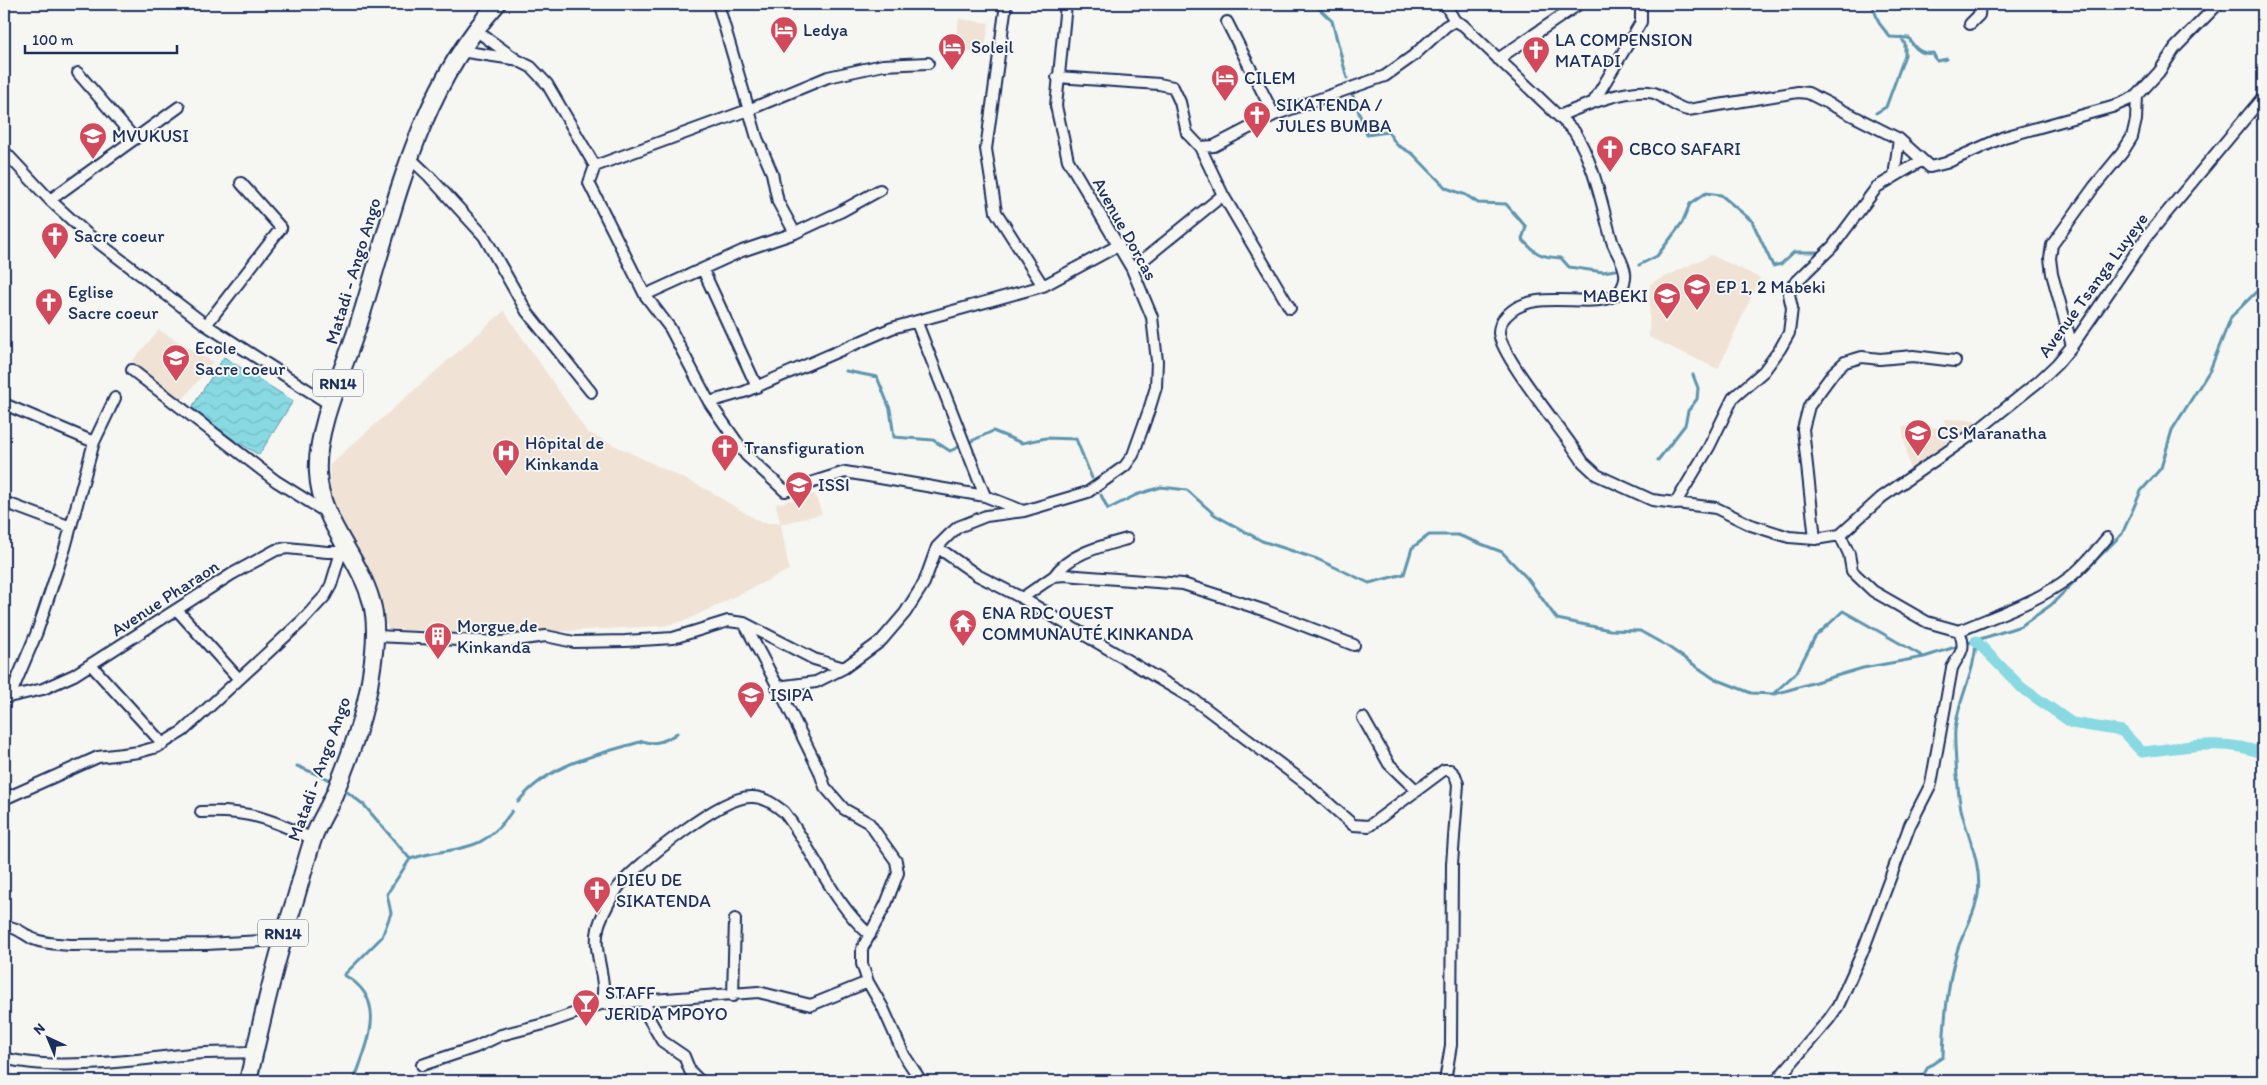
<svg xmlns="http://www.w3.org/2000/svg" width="2267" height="1085" font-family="Itim,sans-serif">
	<defs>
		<pattern id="water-waves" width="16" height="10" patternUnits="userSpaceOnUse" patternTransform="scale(1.25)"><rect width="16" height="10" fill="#88d9e1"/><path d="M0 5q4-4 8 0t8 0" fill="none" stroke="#75bbc3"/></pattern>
	</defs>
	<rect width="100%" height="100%" fill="#f6f6f2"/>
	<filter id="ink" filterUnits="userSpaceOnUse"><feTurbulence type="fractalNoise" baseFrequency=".02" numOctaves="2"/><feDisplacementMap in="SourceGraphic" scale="10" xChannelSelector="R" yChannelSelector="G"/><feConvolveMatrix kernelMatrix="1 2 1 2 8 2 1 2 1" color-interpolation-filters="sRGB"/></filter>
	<g filter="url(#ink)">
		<path fill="#f0e3d6" d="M959,19l30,4 -5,31 -30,-4z
			M1711,255l49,23 -42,91 -69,-32 1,-53z
			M504,311l83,121 119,57 56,34h18l-4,-19 39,-10 7,20 -41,10 8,46 -102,50 -24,6 -157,8 -118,-5 -12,-32 -44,-89 -3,-43z
			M159,330l54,32 -33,41 -48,-42z
			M1945,419l30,1 2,11 -24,16 -7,-7v4l-36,26 -8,-44 43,2z"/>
		<path fill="url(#water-waves)" stroke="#5c95ad" d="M224,357l69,44 -34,54 -70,-43z"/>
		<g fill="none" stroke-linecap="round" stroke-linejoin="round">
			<path stroke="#5c95ad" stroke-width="3" d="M1314,4l18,17 15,57
				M1872,4l7,19 11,14 19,1c5,10 13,17 24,15l4,8 10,-2
				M1353,96l14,39 21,-3 9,13 16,9 33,34 20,7 12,8 28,1 20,23 -4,12c13,15 19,18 39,19l8,9 34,5 18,-3
				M1876,113l10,-6 19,-52v-11l-4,-7
				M1639,265l18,-9 25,-33 8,-19 16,-11 15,2 31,26 21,45 8,-2 13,-12h28
				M4,285l5,-6
				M846,371l31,6 13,32 4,28 39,3 17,11 43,-20 29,12 24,-5 30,1 16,39
				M1658,460l27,-35 3,-14 9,-12 1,-11 -5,-13
				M1101,495l7,14 28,-14 25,-8 26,3 28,25 47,26 55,18 52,24 35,-9 8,-26 17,-13h29l44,17 25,26 30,41 53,11 30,1 27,15 46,32 38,15 22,1 24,-22 18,-35 28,-26 81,46 97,-31 30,-21 71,-71 19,-43 20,-23 11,-38 38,-60 21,-53 32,-32
				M1775,694l88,-26 61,-11
				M297,766l36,15
				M342,788l22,17 46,54 -23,35 4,19 -9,24 -38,38c46,25 23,68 10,106
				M518,802c31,-39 79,-47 125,-61 11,5 25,-1 34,-8
				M410,859c46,-15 70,-1 102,-48
				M1920,1081l8,-14 15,-10c1,-37 4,-74 15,-109 6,-17 18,-36 20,-54 4,-30 -10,-56 -17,-85 -3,-14 -7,-65 -6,-79 3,-32 20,-56 21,-89"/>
			<path stroke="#88d9e1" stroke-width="11" d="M1976,641l46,47 50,35 50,8 20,21c40,-4 83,-15 121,2"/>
			<g stroke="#1b2f5e" stroke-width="14">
				<path id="minor" d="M718,4l39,134 15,35 6,29 17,31
					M1006,4l-20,145 10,63 47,74
					M1445,4l10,17
					M1455,21l8,4 111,106c21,34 27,72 38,110 3,10 12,21 13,32 1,6 -2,16 -7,20 -25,20 -82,-9 -112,23 -4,4 -7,11 -7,17 3,26 67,101 84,129l14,13 55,25 64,8 35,17 38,12 26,2 25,-4 42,-38 95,-66 61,-49 19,-18 15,-18 76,-111 115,-138
					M1227,22l47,93
					M1970,24l9,-9 1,-11
					M474,29l43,31 14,7 16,17 48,82 153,-56 80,-33 55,-12 45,-2
					M460,51l53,8
					M1498,59l81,-55
					M78,73l57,66
					M1057,77l102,7 14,3 7,15 7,31 13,14 23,48 -91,74
					M1594,101l47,-79v-18
					M1559,116c24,-10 69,-29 95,-23 12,4 19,14 34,17l110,-18 10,1 91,46 31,28 16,-4 58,-26 108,-30 25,-11 22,-24 16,-24 43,-44
					M1200,147l14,-1 60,-31 111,-39 28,-20 33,-30 9,-5
					M4,151l46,49 36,33 120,92 125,80
					M409,157l20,19 55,60 43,76 64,80
					M595,166l-6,17 56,112 25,33 39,74 37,53 39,36 60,-19 140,24 38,15
					M1894,177l5,-38
					M1223,195l67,113
					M50,200l129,-93
					M703,270l54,117
					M645,295l97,-44 53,-18 45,-21 40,-22
					M917,323l68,173
					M206,325l75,-97 -40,-45
					M2072,346l-20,-72 -2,-16 2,-13 42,-58 28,-34 10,-16 4,-17 1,-24
					M132,370l144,111 51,32
					M709,402l35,-10 148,-64 151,-42 76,-41
					M4,404l90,38
					M4,502l67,25
					M1675,504l34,-57 24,-49 31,-27 16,-22 9,-16 3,-25 -3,-14 4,-9 40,-39 44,-59 44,-26
					M1815,539l-12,-110 6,-23 25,-34 11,-10 17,-5 18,2 33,-3 42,5
					M937,547l40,28 45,23 171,101 115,86 45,40 16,1 75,-56h6l5,5 3,9 -6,80 -1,181 -6,36
					M1054,576c16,-23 48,-30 73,-37
					M1022,598l32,-22 10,-1 119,9 83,27 88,34
					M177,610l62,69
					M744,623l33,62 42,85 6,17 19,22 25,14 27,38 2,12 -12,31 -24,45v15l6,18 15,26 21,47 17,26
					M1959,631c37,-16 79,-29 111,-54 14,-11 25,-25 37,-39
					M376,636l125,6 45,-6 28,6 51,-1 48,-3 55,-17 16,2 70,36 30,9 37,-27 24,-28 19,-30 13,-36 13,-13 8,-7 28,-11 38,-5 64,-19 37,-26 8,-11 16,-45 7,-23 1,-26 -5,-44 -20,-48 -64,-109 -12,-54 10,-102
					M91,665l72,79
					M777,687l39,-5 28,-14
					M10,696l27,-64 28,-84 29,-106 21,-44
					M4,698l39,-9 31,-14 158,-101 44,-24 11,-2 40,4h20
					M1363,718l26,46 28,27
					M4,799l94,-42 41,-5 18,-5 26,-16 119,-110 23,-25 6,-11 10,-33
					M201,812c49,-2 69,7 112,27
					M4,926c13,1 18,7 29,13 12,5 25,5 37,6l136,-1 75,-4
					M733,996l2,-77
					M646,1001l2,16 14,24 22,15 6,15 10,10
					M601,1004c8,-23 -9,-50 -3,-75 1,-9 16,-37 22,-44 20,-23 100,-88 130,-88 13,-1 24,7 34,15 31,40 46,88 86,123
					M4,1058c52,14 132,2 186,-4 21,-2 43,-1 64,-2
					M422,1065l54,-18 25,-12 43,-11 57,-20 157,-12 53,13 57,-23
					M1776,1081l53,-62 9,-13 24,-53 48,-128 21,-41 21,-116c8,-16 15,-18 7,-37l-32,-9 -54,-31 -21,-20 -3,-17 -9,-19"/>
			</g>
			<g stroke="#1b2f5e" stroke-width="20">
				<path id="trunk" d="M248,1081c14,-62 28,-123 48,-184 6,-20 11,-41 18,-61 6,-16 16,-30 22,-46 15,-37 30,-77 35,-116 4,-24 7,-51 0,-74 -13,-45 -51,-79 -53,-127 -3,-45 27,-106 41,-150 36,-113 56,-228 138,-319"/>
			</g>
			<use href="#minor" stroke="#f6f6f2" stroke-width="10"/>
			<use href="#trunk" stroke="#f6f6f2" stroke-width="16"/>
		</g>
	</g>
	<defs>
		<g id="hotel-pin" transform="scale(1.4375)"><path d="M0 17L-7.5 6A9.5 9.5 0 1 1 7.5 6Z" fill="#d1495b" stroke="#f6f6f2"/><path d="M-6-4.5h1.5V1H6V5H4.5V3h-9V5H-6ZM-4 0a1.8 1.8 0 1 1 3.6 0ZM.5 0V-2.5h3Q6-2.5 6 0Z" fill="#fff"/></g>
		<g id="church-pin" transform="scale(1.4375)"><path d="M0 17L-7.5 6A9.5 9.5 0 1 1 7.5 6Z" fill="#d1495b" stroke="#f6f6f2"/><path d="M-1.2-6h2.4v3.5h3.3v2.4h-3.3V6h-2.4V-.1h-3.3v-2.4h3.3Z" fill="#fff"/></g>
		<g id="school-pin" transform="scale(1.4375)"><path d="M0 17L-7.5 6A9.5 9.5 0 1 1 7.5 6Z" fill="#d1495b" stroke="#f6f6f2"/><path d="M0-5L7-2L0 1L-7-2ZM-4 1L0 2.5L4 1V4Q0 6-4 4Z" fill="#fff"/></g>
		<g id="hospital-pin" transform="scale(1.4375)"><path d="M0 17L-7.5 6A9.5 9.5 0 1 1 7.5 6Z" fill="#d1495b" stroke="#f6f6f2"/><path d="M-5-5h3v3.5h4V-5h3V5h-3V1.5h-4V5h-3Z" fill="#fff"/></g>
		<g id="university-pin" transform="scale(1.4375)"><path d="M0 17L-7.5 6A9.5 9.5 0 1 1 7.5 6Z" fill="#d1495b" stroke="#f6f6f2"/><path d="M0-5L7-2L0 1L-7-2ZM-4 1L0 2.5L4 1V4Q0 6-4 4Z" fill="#fff"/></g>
		<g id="temple-pin" transform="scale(1.4375)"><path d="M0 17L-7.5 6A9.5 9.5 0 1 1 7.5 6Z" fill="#d1495b" stroke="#f6f6f2"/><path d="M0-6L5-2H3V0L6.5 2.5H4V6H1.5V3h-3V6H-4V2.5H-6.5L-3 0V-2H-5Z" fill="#fff"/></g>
		<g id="building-pin" transform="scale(1.4375)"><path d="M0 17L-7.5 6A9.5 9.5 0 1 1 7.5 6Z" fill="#d1495b" stroke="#f6f6f2"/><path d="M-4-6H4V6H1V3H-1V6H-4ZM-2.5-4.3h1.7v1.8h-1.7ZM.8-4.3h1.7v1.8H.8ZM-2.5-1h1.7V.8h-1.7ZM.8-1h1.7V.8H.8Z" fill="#fff"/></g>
		<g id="bar-pin" transform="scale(1.4375)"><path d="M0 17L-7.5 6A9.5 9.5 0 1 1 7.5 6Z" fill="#d1495b" stroke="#f6f6f2"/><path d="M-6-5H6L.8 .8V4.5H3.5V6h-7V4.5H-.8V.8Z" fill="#fff"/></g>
	</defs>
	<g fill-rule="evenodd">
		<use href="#hotel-pin" x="784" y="30"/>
		<use href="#hotel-pin" x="952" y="47"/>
		<use href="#church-pin" x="1536" y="50"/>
		<use href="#hotel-pin" x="1225" y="78"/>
		<use href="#church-pin" x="1257" y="115"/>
		<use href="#school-pin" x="93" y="136"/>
		<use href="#church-pin" x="1610" y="149"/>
		<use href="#church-pin" x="55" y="236"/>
		<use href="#school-pin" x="1697" y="287"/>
		<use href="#school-pin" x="1667" y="296"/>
		<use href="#church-pin" x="49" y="302"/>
		<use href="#school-pin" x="176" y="358"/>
		<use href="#school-pin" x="1918" y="433"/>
		<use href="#church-pin" x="725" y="448"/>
		<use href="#hospital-pin" x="506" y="453"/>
		<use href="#university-pin" x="799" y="485"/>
		<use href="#temple-pin" x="963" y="623"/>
		<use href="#building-pin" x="438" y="636"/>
		<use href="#university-pin" x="751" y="695"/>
		<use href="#church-pin" x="597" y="890"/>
		<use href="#bar-pin" x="586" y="1003"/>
	</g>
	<g text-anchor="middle" stroke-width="4" stroke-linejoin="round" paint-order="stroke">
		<g fill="#f6f6f2" stroke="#5d6b8a" stroke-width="1">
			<rect x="313" y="369.5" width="50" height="27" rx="4"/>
			<rect x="258" y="919.5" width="50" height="27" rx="4"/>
		</g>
		<g font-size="16" font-weight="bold" fill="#1b2f5e">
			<text x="338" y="389">RN14</text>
			<text x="283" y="939">RN14</text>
		</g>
		<g font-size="18" fill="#1b2f5e" stroke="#f6f6f2" text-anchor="start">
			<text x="803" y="36">Ledya</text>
			<text x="1555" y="46">LA COMPENSION<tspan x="1555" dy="21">MATADI</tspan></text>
			<text x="971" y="53">Soleil</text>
			<text x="1244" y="84">CILEM</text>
			<text x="1276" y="111">SIKATENDA /<tspan x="1276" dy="21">JULES BUMBA</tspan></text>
			<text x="112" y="142">MVUKUSI</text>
			<text x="1629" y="155">CBCO SAFARI</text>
			<text x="74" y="242">Sacre coeur</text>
			<text x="1716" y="293">EP 1, 2 Mabeki</text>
			<text x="68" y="298">Eglise<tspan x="68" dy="21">Sacre coeur</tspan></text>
			<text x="1648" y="302" text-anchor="end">MABEKI</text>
			<text x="195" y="354">Ecole<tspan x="195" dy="21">Sacre coeur</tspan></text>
			<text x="1937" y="439">CS Maranatha</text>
			<text x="525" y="449">Hôpital de<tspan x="525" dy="21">Kinkanda</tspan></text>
			<text x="744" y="454">Transfiguration</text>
			<text x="818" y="491">ISSI</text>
			<text x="982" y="619">ENA RDC OUEST<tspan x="982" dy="21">COMMUNAUTÉ KINKANDA</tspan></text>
			<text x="457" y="632">Morgue de<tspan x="457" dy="21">Kinkanda</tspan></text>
			<text x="770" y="701">ISIPA</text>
			<text x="616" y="886">DIEU DE<tspan x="616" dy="21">SIKATENDA</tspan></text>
			<text x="605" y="999">STAFF<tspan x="605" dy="21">JERIDA MPOYO</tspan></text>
		</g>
		<g font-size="18" fill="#1b2f5e" stroke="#f6f6f2">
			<text transform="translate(1125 229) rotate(61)" y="6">Avenue Dorcas</text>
			<text transform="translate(353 271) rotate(-73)" y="6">Matadi - Ango Ango</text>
			<text transform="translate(2093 285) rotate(-54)" y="6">Avenue Tsanga Luyeye</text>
			<text transform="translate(165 598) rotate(-33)" y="6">Avenue Pharaon</text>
			<text transform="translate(319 769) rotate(-70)" y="6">Matadi - Ango Ango</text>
		</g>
	</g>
	<rect width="2267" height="1085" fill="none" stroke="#f6f6f2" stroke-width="20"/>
	<rect x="10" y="10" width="2247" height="1065" fill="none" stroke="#1b2f5e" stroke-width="2" filter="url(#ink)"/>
	<g transform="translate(48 1038) rotate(316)" stroke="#f6f6f2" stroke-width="4" paint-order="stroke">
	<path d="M0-4L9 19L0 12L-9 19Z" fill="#1b2f5e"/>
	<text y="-8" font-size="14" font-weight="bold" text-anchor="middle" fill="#1b2f5e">N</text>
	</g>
	<path d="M25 45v8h152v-8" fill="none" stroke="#1b2f5e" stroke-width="2.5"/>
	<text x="32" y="45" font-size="15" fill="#1b2f5e" stroke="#f6f6f2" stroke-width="4" paint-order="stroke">100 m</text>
</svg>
